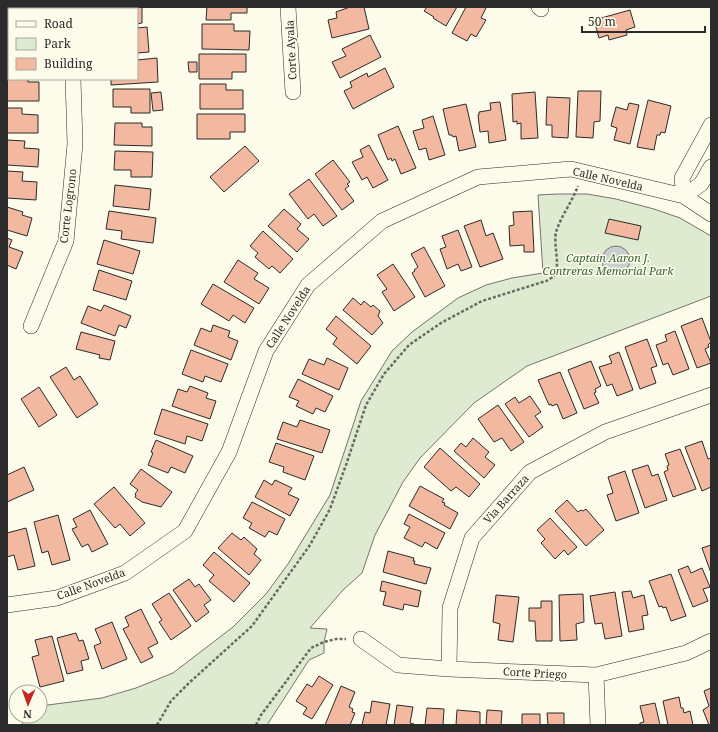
<svg xmlns="http://www.w3.org/2000/svg" width="718" height="732" font-family="'Noto Serif',serif">
	<rect width="100%" height="100%" fill="#fdfbea"/>
	<path fill="#deebd1" stroke="#74746e" d="M557,194h30l29,5 38,10 26,9 31,18v60l-184,70 -53,37 -54,55 -17,24 -28,53 -13,38 -19,17 -33,38 17,1 -3,13v11l-15,7 -42,65h-246l8,-9h11v-10l62,-8 34,-10 37,-15 60,-46 33,-33 22,-30 42,-69 31,-94 31,-50 20,-19 46,-34 28,-13 26,-7 31,-5 -5,-78z"/>
	<path fill="#c7d0d0" stroke="#74746e" d="M602 260a14 14 0 1 1 28 0a14 14 0 1 1-28 0Z"/>
	<path fill="#f2b8a0" stroke="#2b2b2b" d="M106,7h36v16l-5,1v-15h-30z
		M207,7h40v6h-16v7h-25z
		M350,7h14l5,22 -37,9 -4,-18 9,-2 -1,-6z
		M427,7h30l-11,19 -13,-8 1,-1 -10,-6z
		M466,7h17l3,1 -5,10 5,2 -10,17 -5,-3 -4,7 -15,-8z
		M630,10l5,17 -9,3 1,5 -18,5 -1,-5 -9,3 -5,-18z
		M7,14h2v26h-2z
		M202,24h32v7h16l-1,19 -47,-1z
		M147,27l2,25 -12,1v-25z
		M370,35l11,22 -41,21 -8,-16 14,-6 -4,-7z
		M7,46h2v24h-2z
		M199,54h47v18h-14v7h-33z
		M157,58l1,24 -47,3v-6h26v-19z
		M188,62h9v10h-8z
		M385,68l9,19 -41,22 -9,-18 8,-4 -2,-5 17,-9 1,4z
		M7,77h2v2h19v3h11v19h-32z
		M200,84h26v6h17v19h-43z
		M113,89h37v24h-19v-6h-18z
		M578,91h23l-1,30 -6,1 -1,16 -17,-1z
		M161,92l2,18 -10,1 -2,-18z
		M535,92l3,46 -17,1v-16l-4,1v-3l-4,1 -1,-28z
		M547,97l23,1 -2,40 -16,-1v-12h-6z
		M648,100l23,6 -6,27 -4,-1 -1,3h-3l-3,15 -17,-3z
		M500,102l6,38 -17,3 -1,-12 -8,1 -2,-17h1v-3l12,-2 -1,-7z
		M629,103l10,2 -9,39 -16,-4 3,-12 -6,-2 5,-19 11,3z
		M466,104l10,43 -17,4 -3,-15 -3,1 -1,-2h-3l-6,-26z
		M7,108h15v6l16,1v18h-31z
		M197,114h48v18h-15v7h-33z
		M433,116l12,39 -16,5 -3,-12 -7,2 -6,-19 11,-3 -2,-8z
		M115,123h27v4h10v19l-38,-1z
		M398,126l18,42 -15,6 -6,-15 -3,2 -1,-3 -3,2 -10,-25z
		M7,140l18,1 -1,7 15,1 -1,18 -31,-2z
		M369,145l19,35 -15,8 -6,-11 -5,3 -10,-18 11,-5 -3,-7z
		M245,146l14,15 -35,31 -14,-15z
		M115,151l38,1 -1,25h-21v-7h-17z
		M333,160l17,22 -3,2 2,2 -4,3 9,12 -12,9 -27,-36z
		M7,171l16,1 -1,9 15,1 -1,18 -29,-2z
		M309,179l28,37 -14,10 -9,-12 -6,5 -19,-25z
		M115,185l36,4 -2,21 -36,-4z
		M7,207l16,5 -1,3 10,3 -5,18 -20,-6z
		M284,209l17,15 -4,5 12,10 -12,13 -29,-26z
		M109,211l47,7 -3,25 -32,-4 1,-8 -16,-2z
		M532,211l2,41h-10v-7l-14,1 -1,-20 5,-1 -1,-13z
		M609,219l32,7 -3,14 -33,-7z
		M481,220l5,16 7,-3 10,26 -23,8 -16,-41z
		M458,230l14,37 -11,4 -3,-7 -11,5 -7,-20 6,-2 -4,-11z
		M263,231l30,28 -13,14 -8,-7 -3,3 -14,-12 3,-4 -8,-7z
		M7,238l5,2 -3,7 14,5 -7,17 -9,-4z
		M104,240l36,11 -7,23 -36,-10z
		M424,247l21,39 -20,11 -13,-24 3,-2 -1,-1 4,-3 -7,-13z
		M238,260l20,13 -4,6 15,9 -10,16 -35,-22z
		M393,264l22,33 -21,14 -12,-19 5,-3 -10,-14z
		M99,270l33,11 -6,19 -33,-10z
		M213,284l41,24 -9,15 -12,-8 -4,6 -28,-17z
		M353,298l8,7 3,-4 7,6 2,-2 7,6 -2,5 5,7 -11,12 -29,-25z
		M104,305l27,11 -5,12 -7,-3 -4,11 -34,-13 7,-17 13,5z
		M336,316l35,30 -14,18 -24,-20 4,-6 -11,-9z
		M702,318l9,24 -3,3 1,2 -4,2 6,14 -14,5 -16,-42z
		M213,325l17,6 -2,6 10,4 -7,19 -37,-15 7,-17 10,4z
		M675,331l14,38 -16,6 -5,-12 -5,2 -7,-20 11,-4 -2,-6z
		M81,332l34,9 -5,19 -11,-2 1,-3 -24,-6z
		M647,339l10,27 -6,2 5,15 -16,6 -15,-42z
		M191,350l37,14 -7,18 -16,-6 -2,6 -21,-8z
		M619,352l14,38 -16,6 -5,-12 -5,2 -8,-19 13,-4 -3,-7z
		M327,358l21,10 -9,22 -37,-16 7,-15 15,6z
		M591,361l10,25 -6,3 1,3 -2,1 5,10 -15,6 -16,-39z
		M66,367l8,13 6,-4 18,28 -21,14 -27,-41z
		M560,372l17,41 -14,6 -6,-15 -5,2 -1,-2 -2,1 -11,-25z
		M298,379l35,17 -8,16 -9,-4 -3,6 -17,-8 3,-5 -10,-4z
		M190,386l18,7 -2,5 10,3 -6,18 -38,-13 6,-17 9,3z
		M39,387l18,28 -18,12 -18,-28z
		M530,396l11,16 -6,4 8,11 -14,10 -24,-33 10,-7 4,6z
		M498,405l26,37 -13,9 -9,-13 -8,4 -16,-23z
		M162,409l46,15 -6,17 -15,-5 -2,8 -31,-10z
		M300,420l30,10 -8,23 -45,-14 6,-17 14,5z
		M473,438l16,14 -4,5 10,8 -11,13 -30,-27 7,-8 5,4z
		M156,440l37,16 -8,17 -14,-6 -3,6 -20,-8 5,-12 -2,-1z
		M702,441l6,18 3,-1v29l-9,4 -17,-44z
		M276,443l38,13 -9,24 -22,-8 1,-5 -15,-5z
		M440,448l40,36 -11,13 -13,-10 -5,4 -27,-24z
		M680,449l16,40 -23,8 -9,-25 4,-2 -1,-4 2,-1 -4,-11z
		M648,465l4,11 6,-2 9,26 -22,8 -13,-38z
		M24,467l10,23 -27,12v-27z
		M141,469l31,23 -11,15 -19,-5 -7,-5 1,-2 -1,-1 3,-4 -8,-6z
		M625,471l14,42 -23,8 -9,-26 6,-2 -5,-16z
		M264,480l8,5 3,-5 17,8 -4,6 11,5 -9,17 -35,-19z
		M420,486l24,13 -2,3 3,1 -1,2 14,8 -8,16 -41,-23z
		M114,487l31,36 -15,13 -10,-12 -5,4 -21,-24z
		M567,500l11,12 3,-2 2,1 3,-2 18,21 -18,16 -31,-35z
		M252,502l33,17 -8,16 -8,-4 -4,6 -16,-9 3,-5 -9,-5z
		M90,510l18,34 -16,8 -4,-8 -6,3 -10,-18 5,-2 -4,-8z
		M409,514l36,19 -8,16 -12,-7 -3,5 -18,-9 6,-11 -6,-3z
		M58,515l12,45 -18,5 -4,-14 -6,2 -8,-31z
		M550,518l27,29 -9,8 -4,-5 -9,9 -14,-16 4,-4 -8,-9z
		M26,528l9,38 -17,4 -4,-15 -7,2v-24z
		M232,533l9,7 3,-3 13,12 -3,5 7,6 -12,15 -31,-27z
		M711,545v28l-9,-25z
		M388,551l26,7 -1,3h2l-1,3 17,4 -5,16 -43,-12z
		M214,552l36,31 -16,19 -25,-21 5,-6 -11,-10z
		M688,566l3,7 11,-5 8,19 -7,2 5,12 -15,6 -15,-37z
		M671,574l15,42 -15,5 -5,-14 -3,1 -1,-2 -3,1 -10,-26z
		M189,579l6,8 4,-3 12,16 -7,5 5,7 -13,10 -23,-32z
		M382,581l39,10 -3,16 -14,-3 -1,6 -20,-5 3,-13 -6,-1z
		M631,591l2,7 11,-3 4,20 -6,1 2,13 -15,3 -7,-40z
		M615,592l7,44 -17,3 -3,-16 -7,1 -5,-28z
		M169,593l22,33 -20,14 -12,-18 3,-2 -10,-16z
		M583,594l1,28 -8,2 1,16 -17,1 -1,-46z
		M496,595l23,2 -6,45 -15,-2 2,-16 -7,-2z
		M541,601h11v40h-16l-1,-20h-6v-13h12z
		M141,609l17,34 -10,5 5,9 -12,6 -18,-34 6,-3 -4,-9z
		M112,622l15,37 -25,10 -8,-23 7,-3 -6,-14z
		M76,633l3,8 4,-1 6,19 -8,2 2,9 -16,4 -10,-36z
		M52,636l12,45 -24,6 -8,-30 7,-2 -4,-15z
		M319,676l14,9 -21,34 -9,-5 4,-6 -11,-7 11,-17 5,3z
		M341,686l14,6 -6,15 4,2 -1,3 3,1 -5,12h-25z
		M711,688v37h-2l-6,-15 6,-4 -5,-15z
		M679,697l2,11h2l1,5 6,-2 3,14h-25l-5,-24z
		M372,701l18,3 -4,21h-24l3,-13 5,1z
		M655,703l5,22h-23l3,-1v-1l4,-1 -4,-16z
		M397,705l16,2 -3,16 4,1 -1,1h-19z
		M427,708l17,1 -1,16h-18z
		M457,710l23,2v13h-24z
		M487,710l15,1 -1,14h-15z
		M547,713h17v12h-16z
		M522,714h18v11h-18z"/>
	<g fill="none" stroke-linecap="round" stroke-linejoin="round">
		<g stroke="#2b2b2b" stroke-width="16">
			<path id="minor" d="M69,7v2
				M288,7l5,85
				M539,7l2,2
				M711,125l-29,53 2,18 17,-12 10,-17
				M31,326l35,-85 9,-97 -2,-65
				M7,605l50,-7 68,-25 60,-42 44,-79 37,-101 42,-66 74,-64 96,-44 93,-8 113,27 27,18
				M361,639l37,26 51,4 147,6 90,-22 25,-12
				M449,669l1,-61 22,-70 58,-66 75,-40 106,-37
				M596,675l2,50"/>
		</g>
		<path stroke="#6a6964" stroke-width="2.5" stroke-dasharray="3 2" stroke-linecap="butt" d="M157,725l14,-24 19,-19 62,-56 58,-81 20,-36 16,-44 20,-60 18,-31 25,-29 32,-22 41,-22 64,-20c2,-1 6,-3 8,-5 7,-10 -1,-32 2,-44 5,-16 16,-30 22,-46
			M256,725l5,-10 50,-67 13,-6 12,-3h10"/>
		<use href="#minor" stroke="#fdfbea" stroke-width="15"/>
	</g>
	<g text-anchor="middle" stroke-width="3" stroke-linejoin="round" paint-order="stroke">
		<g font-size="11" fill="#2b2b2b" stroke="#fdfbea">
			<text transform="translate(291 50) rotate(-93)" y="4">Corte Ayala</text>
			<text transform="translate(608 179) rotate(13)" y="4">Calle Novelda</text>
			<text transform="translate(68 206) rotate(-83)" y="4">Corte Logrono</text>
			<text transform="translate(288 317) rotate(-57)" y="4">Calle Novelda</text>
			<text transform="translate(506 499) rotate(-48)" y="4">Via Barraza</text>
			<text transform="translate(91 584) rotate(-20)" y="4">Calle Novelda</text>
			<text transform="translate(535 673) rotate(3)" y="4">Corte Priego</text>
		</g>
		<g font-size="11" font-style="italic" fill="#34623c" stroke="#fdfbea">
			<text x="608" y="262">Captain Aaron J.<tspan x="608" dy="13">Contreras Memorial Park</tspan></text>
		</g>
	</g>
	<rect width="718" height="732" fill="none" stroke="#2b2b2b" stroke-width="16"/>
	<rect x="8" y="8" width="130" height="72" fill="#fdfbea" stroke="#a9a89e"/>
	<rect x="16" y="21" width="20" height="6" fill="#fdfbea" stroke="#a9a89e"/>
	<text x="44" y="28" font-size="12" fill="#2b2b2b">Road</text>
	<rect x="16" y="38" width="20" height="12" fill="#deebd1" stroke="#a9a89e"/>
	<text x="44" y="48" font-size="12" fill="#2b2b2b">Park</text>
	<rect x="16" y="58" width="20" height="12" fill="#f2b8a0" stroke="#a9a89e"/>
	<text x="44" y="68" font-size="12" fill="#2b2b2b">Building</text>
	<g transform="translate(28 704) rotate(182)"><circle r="19" fill="#fdfbea" stroke="#a9a89e"/>
	<path d="M0-3L7 15L0 10L-7 15Z" fill="#c62828"/>
	<text y="-6" font-size="11" font-weight="bold" text-anchor="middle" fill="#2b2b2b">N</text>
	</g>
	<path d="M582 26v6h123v-6" fill="none" stroke="#2b2b2b" stroke-width="2"/>
	<text x="588" y="26" font-size="12" fill="#2b2b2b" stroke="#fdfbea" stroke-width="3" paint-order="stroke">50 m</text>
</svg>
